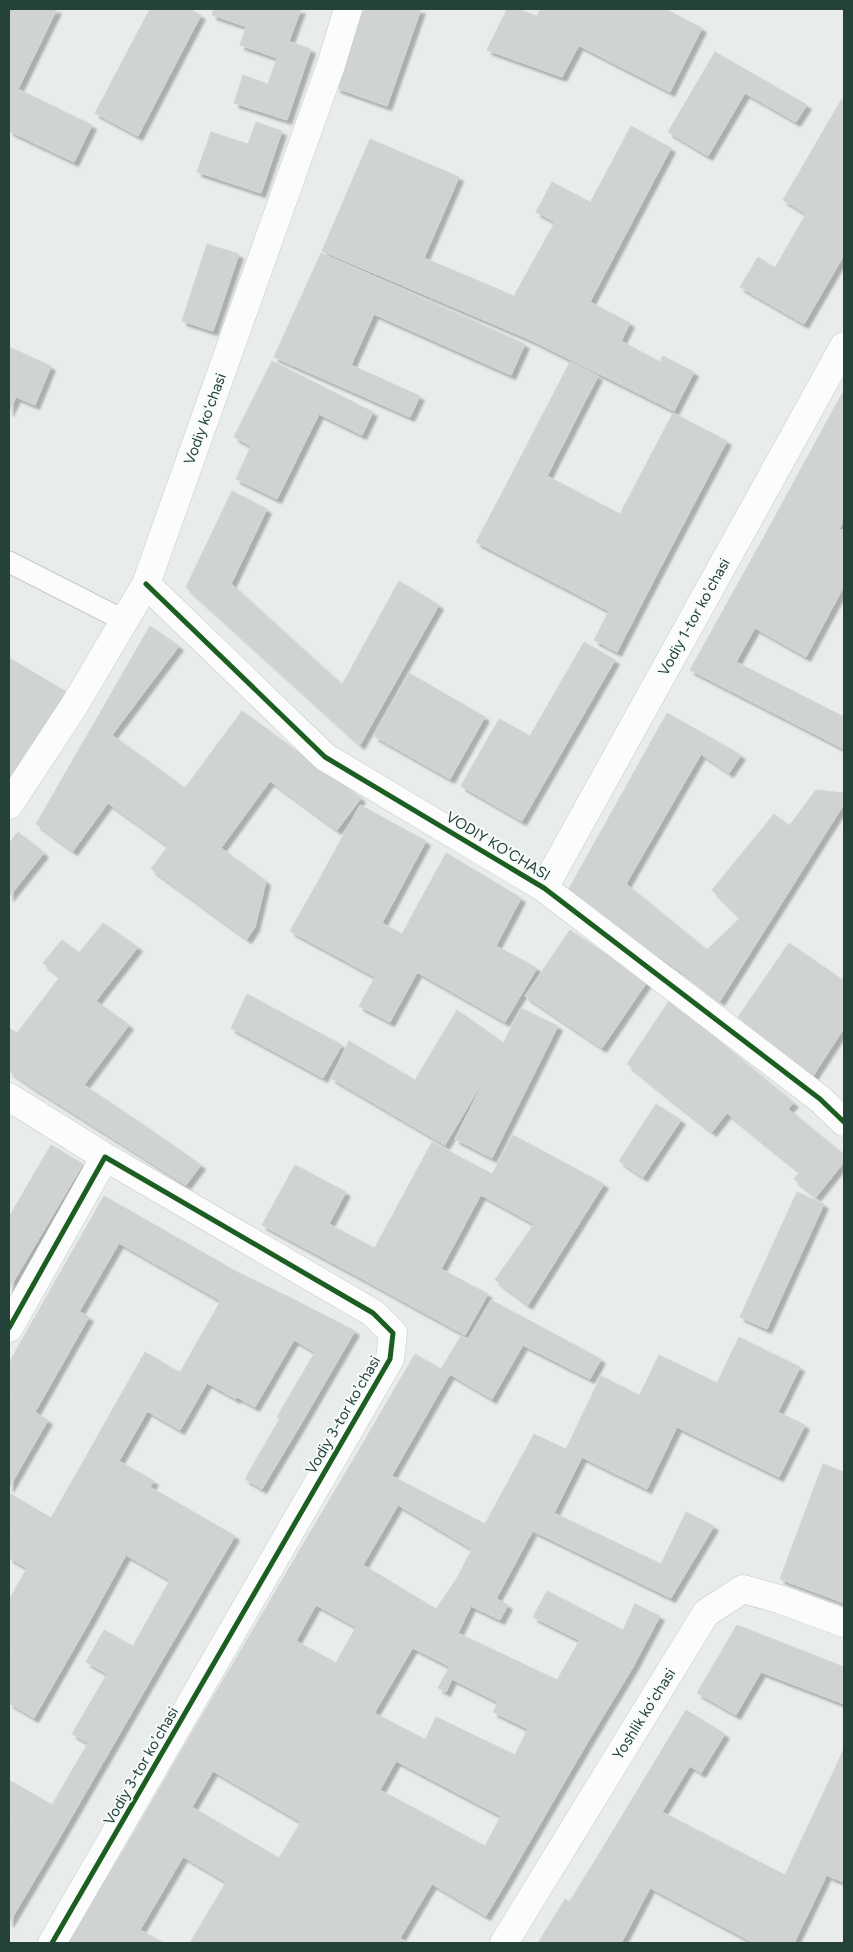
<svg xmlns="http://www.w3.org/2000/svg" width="853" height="1952" font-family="Figtree,sans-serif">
	<defs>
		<filter id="shadow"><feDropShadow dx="4.5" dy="4.5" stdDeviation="1" flood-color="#0004"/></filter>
	</defs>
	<rect width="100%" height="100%" fill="#e8edeb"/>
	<path fill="#cfd4d2" stroke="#d1d6d4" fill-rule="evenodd" filter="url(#shadow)" d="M9,9h48l-39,80 74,36 -18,37 -65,-31z
		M150,9h39l12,6 -63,121 -43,-23z
		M214,9h87l-12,32 -77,-26z
		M364,9h57l-34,97 -51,-18z
		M507,9h11l19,7 4,-7h57l-36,68 -75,-27z
		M598,9h67l37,19 -32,64 -92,-47z
		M246,27l65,22 -24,71 -53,-17 9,-28 25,9 9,-26 -37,-13z
		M715,52l92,53 -11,17 -51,-29 -37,63 -40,-24z
		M842,99l2,1v30l-15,-9z
		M829,121l15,9v106l-61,-36z
		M256,122l26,9 -21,62 -64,-21 14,-40 37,12z
		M631,126l40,22 -40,76 -41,-21z
		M370,139l89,38 -35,81 90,38 41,-74 -19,-10 16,-30 49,26 -70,132 -209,-89z
		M601,208l30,16 -41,78 40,21 -9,18 39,21 3,-6 31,16 -20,39 -143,-71z
		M806,214l38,22v19l-40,69 -64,-37 18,-30 17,11z
		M207,244l32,10 -26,77 -31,-10z
		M321,253l204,91 -14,31 -137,-61 -23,51 69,31 -10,21 -136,-60z
		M9,347l42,19 -16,39 -19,-8 -7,15z
		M272,361l101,51 -11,23 -43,-21 -42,85 -41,-20 15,-33 -17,-9z
		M570,362l28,14 -51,100 73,38 53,-101 54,28 -71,135 -155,-81z
		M844,390v130l-5,9 5,2v48l-79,-44z
		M232,491l35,18 -36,75 111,101 57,-104 40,24 -79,140 -174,-158z
		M501,495l155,81 -39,76 -23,-12 15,-29 -133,-69z
		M765,535l79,44v7l-38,71 -51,-29 -19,34 108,55v32l-154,-79z
		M150,626l29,20 -67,89 73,53 57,-77 119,87 -24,32 -67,-49 -49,67 45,33 -11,46 -8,12 -96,-70 17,-23 -60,-43 -35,48 -37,-27z
		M584,642l31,18 -93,161 -61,-35 38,-67 31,17z
		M9,658l61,36 -61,95z
		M409,673l76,44 -35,62 -76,-43z
		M667,713l74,42 -12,18 -28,-19 -75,130 81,66 33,-32 -28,-28 62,-76 15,12 27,-36 28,3v11l-124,197 -35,-27 -119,-80z
		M360,805l66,36 -44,82 -67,-36z
		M18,832l26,21 -35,44v-54z
		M446,853l75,45 -25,48 41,22 -32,54 -88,-50 13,-23 -28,-15z
		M315,887l115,62 -40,73 -31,-16 16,-29 -85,-46z
		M103,923l35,24 -42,54 -36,-24 -17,-14 19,-23 17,13z
		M570,930l77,52 -45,66 -77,-52z
		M789,943l55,38v47l-31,48 -75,-59z
		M60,977l36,24 -64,86 -23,-16v-43l8,5z
		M247,994l95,51 -19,33 -92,-50z
		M96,1001l33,24 -45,60 61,41 -15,23 -98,-62z
		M669,1001l39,31 -43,63 -38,-31z
		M521,1008l37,18 -66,132 -37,-19z
		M457,1010l48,34 -60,101 -114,-67 18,-37 66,39z
		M708,1032l86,71 -6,6 38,31 -26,32 -73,-59 -15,19 -47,-37z
		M656,1104l25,16 -38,57 -24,-16z
		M145,1126l56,39 -15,20 -56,-36z
		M513,1135l91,49 -76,121 -33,-25 39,-56 -53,-29z
		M826,1140l18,15v7l-28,35 -22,-18z
		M432,1142l60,32 -51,95 47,25 -23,41 -106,-58z
		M51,1145l32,19 -74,125v-72z
		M295,1165l51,27 -17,32 45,24 -15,29 -97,-52z
		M797,1192l27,12 -27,59 -27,-12z
		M104,1196l133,76 -16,29 -102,-58 -40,69 -31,-18z
		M770,1251l27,12 -30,66 -27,-12z
		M237,1272l56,27 -57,100 -54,-30z
		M48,1294l41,23 -54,95 -26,-15v-34z
		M293,1299l62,32 -57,98 -21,-12 38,-65 -21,-12 -39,67 -18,-10z
		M491,1300l110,59 -11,20 -67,-34 -31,54 -51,-30 20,-33 7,3z
		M739,1337l61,30 -22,45 -61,-29z
		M145,1352l27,16 -53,93 -27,-15z
		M415,1354l35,20 -58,101 -37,-18z
		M659,1355l146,70 -26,52 -102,-50 -30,62 -43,-21z
		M172,1368l8,4 2,-3 25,14 -27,47 -33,-19z
		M601,1376l38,19 -35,73 -38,-19z
		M9,1397l39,23 -39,68z
		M280,1418l18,11 -36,60 -17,-10z
		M534,1434l48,23 -28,56 107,51 25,-52 28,14 -43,72 -179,-87z
		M92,1446l27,15 -56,98 -54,-31v-35l42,25z
		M355,1457l130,67 -13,25 -74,-44 -35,60 73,44 -14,23 -127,-74z
		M119,1461l35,20 -4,6 85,49 -20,34 -118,-69z
		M823,1464l21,8v131l-64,-24z
		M97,1501l118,69 -54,92 -28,-16 37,-66 -44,-25 -38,69 -46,-27z
		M492,1511l40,21 -36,67 -39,-21z
		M9,1528l54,31 -54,97v-56l18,-32 -18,-10z
		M295,1558l127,74 -46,78 -126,-75zM316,1605l40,22 -20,36 -40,-22z
		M457,1578l51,27 -8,15 -29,-14 -13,27 99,47 23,-40 53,27 -43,71 -177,-90 23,-39z
		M547,1591l76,39 12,-26 25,12 -27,51 -100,-50z
		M42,1597l46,27 -54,94 -25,-15v-47z
		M737,1625l107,42v37l-83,-32 -25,43 -39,-22z
		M104,1630l57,32 -53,92 -36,-20 35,-60 -21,-12z
		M250,1635l44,26 -38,64 51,30 38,-64 31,19 -49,84 -127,-75z
		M294,1661l51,30 -38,64 -51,-30z
		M450,1666l87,45 -9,18 -35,-17 5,-10 -46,-23 -6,13 -8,-4z
		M686,1710l39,24 -24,39 -11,-7 -28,46 123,63 52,-111 7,3v72l-50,104h-40l-158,-84z
		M537,1711l53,27 -39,67 -126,-65 11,-23 79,38z
		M374,1713l177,92 -47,81 -155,-80 -22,-12zM396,1761l105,55 -16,30 -105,-56z
		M200,1719l149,87 -65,110 -148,-87zM213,1771l88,51 -22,36 -87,-51z
		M88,1743l20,11 -55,95 -44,-27v-42l43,25z
		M844,1748v19l-7,-3z
		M349,1806l155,80 -18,30 -54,-32 -32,54 8,5h-78l-46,-27z
		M9,1822l44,27 -44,74z
		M136,1829l47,28 -43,73 24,13h-49l-35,-20z
		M844,1839v43l-16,-6z
		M596,1859l54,29 -23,44 -57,-31z
		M226,1882l36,21 -23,40h-49z
		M565,1899l62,33 -6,11h-83z
		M262,1903l22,13 46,27h-91z
		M80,1923l35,20h-47z"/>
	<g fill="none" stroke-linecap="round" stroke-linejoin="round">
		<g stroke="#c5cac8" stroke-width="23">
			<path id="service" d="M9,562l116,59"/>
		</g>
		<g stroke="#c5cac8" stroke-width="29">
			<path id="minor" d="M146,584l179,173 219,131 276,211 24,23
				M9,805l65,-99 72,-122 185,-519 17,-56
				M544,888l300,-542
				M9,1097l96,60
				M9,1328l96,-171 268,156 20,20 -3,26 -338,584
				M504,1943l202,-330 37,-24 36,10 65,24"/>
		</g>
		<use href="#service" stroke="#fcfcfc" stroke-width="21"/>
		<use href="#minor" stroke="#fcfcfc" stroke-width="28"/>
		<g stroke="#f7fbf9" stroke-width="8">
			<path id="cycleway" d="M146,584l179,173 219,131 276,211 24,23
				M9,1328l96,-171 268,156 20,20 -3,26 -338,584"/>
		</g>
		<use href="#cycleway" stroke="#1b5e20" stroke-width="5"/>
	</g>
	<g text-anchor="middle" stroke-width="4" stroke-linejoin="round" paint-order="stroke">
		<g font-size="15" fill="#24423a" stroke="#f7fbf9">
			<text transform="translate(205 419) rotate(-70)" y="5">Vodiy koʻchasi</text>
			<text transform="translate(694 617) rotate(-61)" y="5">Vodiy 1-tor koʼchasi</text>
			<text transform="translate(498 846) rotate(31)" y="5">VODIY KO'CHASI</text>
			<text transform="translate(343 1415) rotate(-60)" y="5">Vodiy 3-tor koʼchasi</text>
			<text transform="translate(644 1714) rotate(-58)" y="5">Yoshlik koʻchasi</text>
			<text transform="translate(141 1766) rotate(-60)" y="5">Vodiy 3-tor koʼchasi</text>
		</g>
	</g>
	<rect width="853" height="1952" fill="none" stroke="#24423a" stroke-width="20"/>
</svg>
